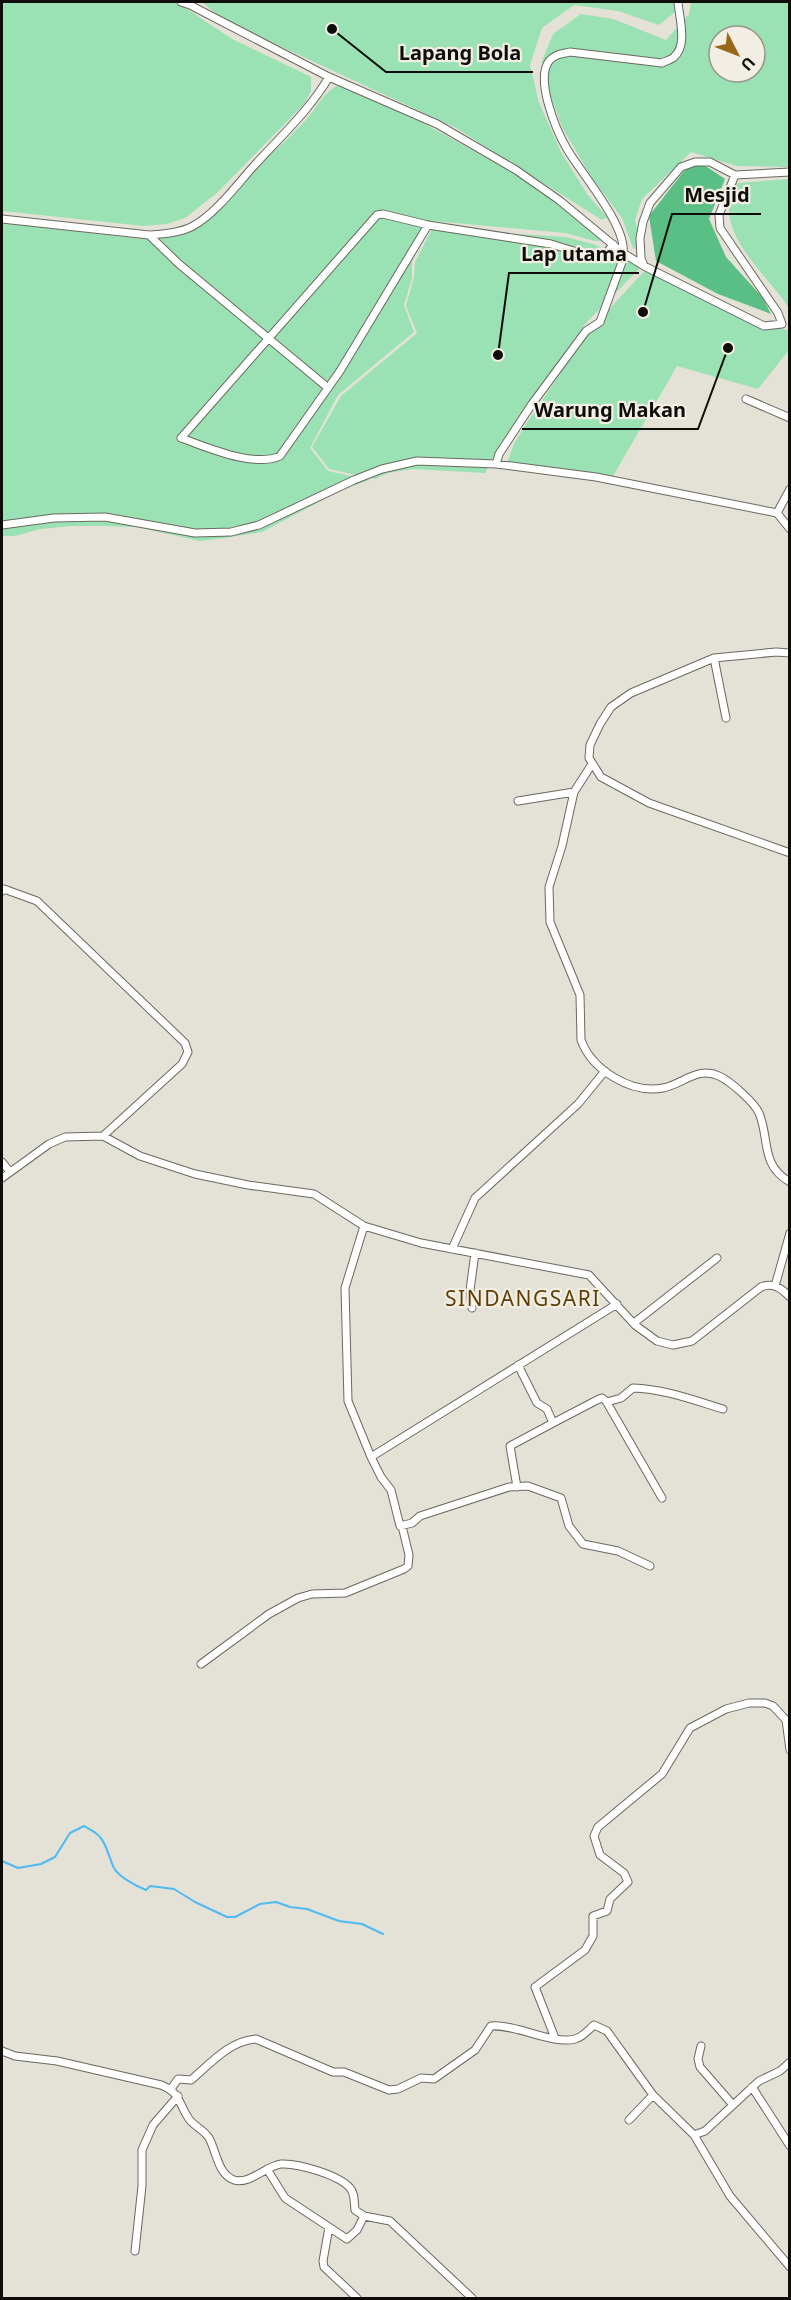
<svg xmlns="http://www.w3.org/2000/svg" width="791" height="2300" font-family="'Noto Sans',sans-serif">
	<rect width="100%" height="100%" fill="#e4e1d6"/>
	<path fill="#9ae1b3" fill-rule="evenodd" d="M2,2l176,1 54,36 79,38v14l-7,13 -86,88 -33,26 -18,6 -23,2 -142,-15z
		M202,2h475l-2,10 -16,13 -41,-14 -44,-6 -32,23 -12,37 9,38 22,49 26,42 20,23 -5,3 -146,-92 -232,-108z
		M691,2h98v165l-52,-1 -46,-14 -49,47 -7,21 8,32 -10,-4 -11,-30 -30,-40 -29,-49 -13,-34 -8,-34 11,-27 28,-20 32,5 53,21 23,-26zM719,36h36v36h-36z
		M339,85l82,37 100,55 84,60 -1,4h-9l-30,-8 -132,-12 -21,40v17l-8,27 10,27 -76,63 -28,53 18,23 41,9 -29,11 -78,41 -38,6 -24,3 -64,-14 -34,-1h-30l-32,3 -25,7h-13v-314l139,17c52,0 88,-41 121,-75 14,-15 29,-28 43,-43 11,-12 19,-30 34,-36z
		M789,179v129c-22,-34 -83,-82 -51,-125z
		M432,229l134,8 27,7 49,22 -57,58 -85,120 -15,29 -72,-4 -25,4 -13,6 -46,-10 -17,-22 29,-51 76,-63 -11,-27 8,-29 1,-15z
		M649,266l62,36 78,29v19l-31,39 -81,-23 -64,110 -106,-13 7,-19 14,-23 62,-91z"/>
	<path fill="#5abf84" d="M696,163l8,2 21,14 -16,40 17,38 37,41 8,16 -53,-20 -62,-33 -7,-45 35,-45z"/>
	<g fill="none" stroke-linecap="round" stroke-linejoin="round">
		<path stroke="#4dbaf3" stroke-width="2" d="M2,1861l16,7 23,-4 14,-7 15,-24 14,-7c5,3 12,6 16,11 7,8 9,21 14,31 5,9 22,18 32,22l4,-4 24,3 21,13 32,15h8l25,-13 16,-2 14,5 17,2 32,12 23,3 21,10"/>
		<g stroke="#6b685f" stroke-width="9">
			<path id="street" d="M181,2l9,3 139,72 108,47 79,46 43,30 64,53 21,13 120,60 18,-2
				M735,175l-16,40 1,13 58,85 4,11
				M2,219l147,16c14,-1 31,-2 44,-9 22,-12 43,-40 59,-58 27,-30 57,-57 77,-91
				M428,225l-88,146 -60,85c-27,12 -73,-9 -99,-18l196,-223 6,-1 45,11 123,19 42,13c11,0 15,-5 20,-13
				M149,235l30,29 148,123
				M623,253c4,-27 -42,-80 -56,-104 -11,-19 -32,-69 -18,-88 6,-7 13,-7 21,-9l92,11c3,-2 9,-3 12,-6 14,-12 5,-40 4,-55
				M644,266l-3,-8 -1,-20 3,-16 7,-19 31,-36 14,-5h15l25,13 55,-3
				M746,399l44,19
				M496,464l3,-10 33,-50 54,-73 14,-9 25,-68
				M777,513l13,-24
				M2,525l52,-7 51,-1 90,16 36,-1 28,-7 95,-45 28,-11 35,-8 79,3 100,13 181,36 13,16
				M790,653l-14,-1 -62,6 -83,35 -20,14 -11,17 -10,21 -1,13 12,19 48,26 141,50
				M714,658l12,60
				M592,764l-18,28 -12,54 -13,41 1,35 30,73 1,45c11,30 50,54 82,48 20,-4 35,-22 56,-12 11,5 35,26 40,37 11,26 1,52 31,69
				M518,801l56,-9
				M2,891l2,-2 33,12 148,142 3,9 -6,12 -79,72
				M2,1162l8,10
				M2,1178l47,-34 16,-7 38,-1 37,20 55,18 53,11 66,9 50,32 57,17 168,32 46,50 22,16 16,4 19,-4 69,-54c12,-5 20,1 29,10
				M364,1226l-19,62 3,113 23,56 246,-153
				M452,1249l23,-51 103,-94 27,-33
				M775,1286l15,-53
				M472,1308l-2,-18 5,-37
				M634,1323l83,-65
				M518,1365l19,38 10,6 6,14 44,-23 5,-2 4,3 56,97
				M607,1402l14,-4 12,-10c31,1 60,12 90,21
				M371,1457l10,20 10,13 9,36 12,-3 8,-7 89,-29 19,-1 33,12 8,28 14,18 35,7 32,15
				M517,1487l-7,-41 43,-23
				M201,1664l68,-50 29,-16 14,-4 33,-1 59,-24 4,-3 1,-11 -7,-29
				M555,2038l-20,-51 50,-37 8,-14v-20l14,-5 3,-12 18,-17 -4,-9 -24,-18 -6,-19 4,-9 64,-53 28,-46 36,-19 23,-6h16l8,3 13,14 4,30
				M701,2046l-3,13 2,8 33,38
				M2,2051l13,5 42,5 104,24c20,8 17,18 28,34 5,7 15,11 20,19 7,12 9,37 25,42 15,5 32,-14 47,-16 17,-1 58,11 69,24 5,5 4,15 5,22l9,6 26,5 82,77
				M752,2087l38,59
				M171,2089l7,-10 13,1c19,-16 38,-39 65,-41l77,33h11l45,18 9,-1 23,-11 13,1 41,-29 16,-24c26,-2 61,19 84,13 8,-2 13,-9 19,-14l13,6 46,64 41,40 11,-4 54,-50 21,-10 10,-9
				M629,2120l24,-25
				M694,2135l36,61 60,71
				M267,2169l18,29 62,41 10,-9 7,-14
				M329,2227l-6,34 1,6 33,31
				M135,2251l7,-65v-36l11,-25 25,-29"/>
		</g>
		<use href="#street" stroke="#fff" stroke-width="7"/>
	</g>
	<g text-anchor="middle" stroke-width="4.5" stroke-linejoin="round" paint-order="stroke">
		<g font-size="21" letter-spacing="1.5" fill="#5e3e04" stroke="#f2eee3">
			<text x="523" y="1306">SINDANGSARI</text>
		</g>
	</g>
	<path fill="none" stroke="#0f0d0a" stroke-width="2" d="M332 29L386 72H533M643 312L672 214H761M498 355L509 273H639M728 348L698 429H522"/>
	<g fill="#0f0d0a" stroke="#f2eee3" stroke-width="2">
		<circle cx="332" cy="29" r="6"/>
		<circle cx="643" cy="312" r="6"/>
		<circle cx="498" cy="355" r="6"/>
		<circle cx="728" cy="348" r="6"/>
	</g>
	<g font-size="20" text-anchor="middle" font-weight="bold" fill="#0f0d0a" stroke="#f2eee3" stroke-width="4.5" stroke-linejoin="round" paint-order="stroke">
		<text x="460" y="60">Lapang Bola</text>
		<text x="717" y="202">Mesjid</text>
		<text x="574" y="261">Lap utama</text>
		<text x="610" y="417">Warung Makan</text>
	</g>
	<rect width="791" height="2300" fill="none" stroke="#0f0d0a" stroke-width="6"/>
	<g transform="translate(737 54) rotate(132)"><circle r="28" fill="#f2eee3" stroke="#97948c" stroke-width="1.5"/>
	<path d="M0-4.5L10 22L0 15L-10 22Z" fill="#986819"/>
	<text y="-9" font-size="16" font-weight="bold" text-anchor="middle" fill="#0f0d0a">U</text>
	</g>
</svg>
